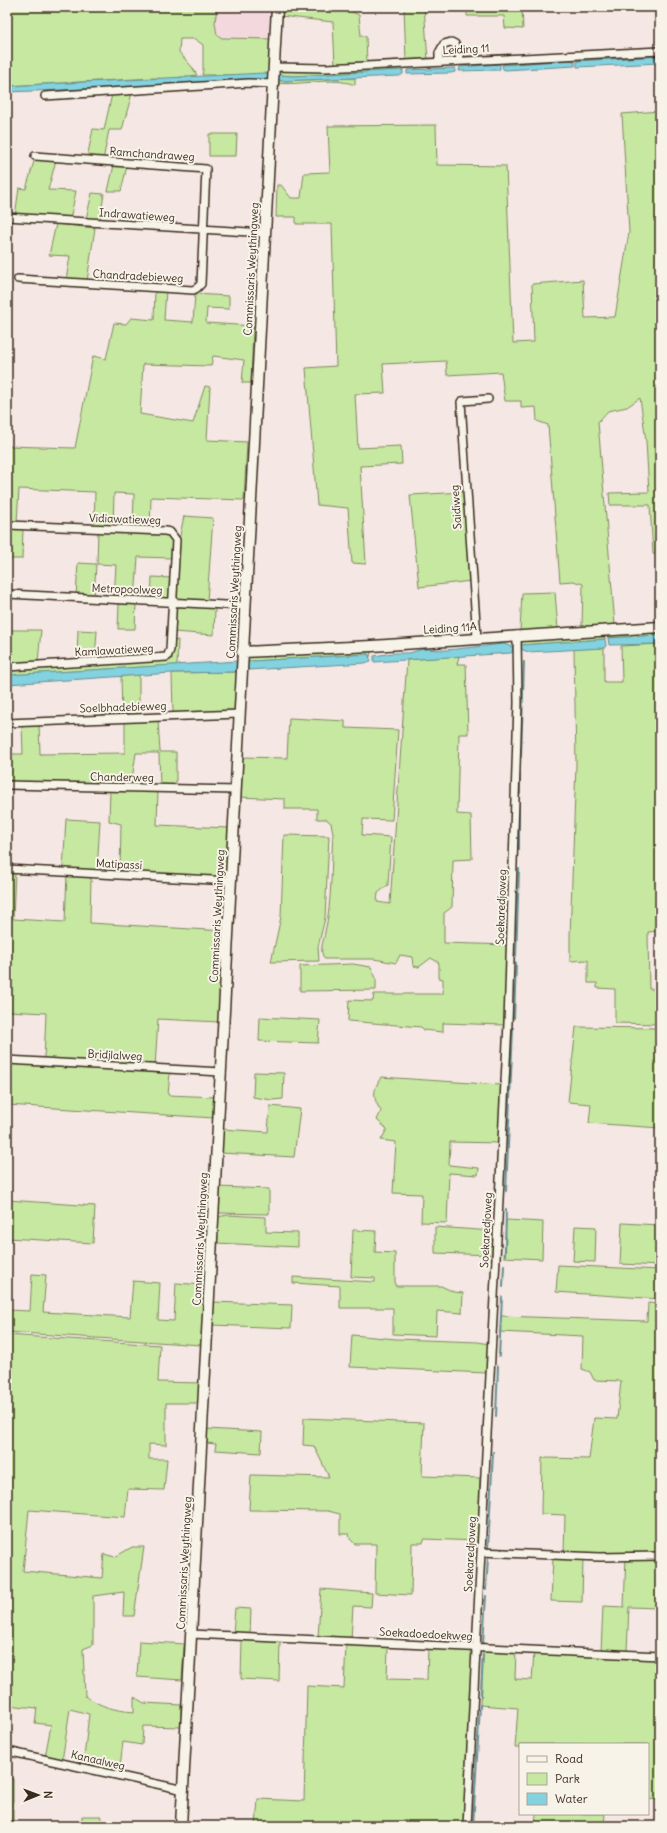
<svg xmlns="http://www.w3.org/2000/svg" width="667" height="1833" font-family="Delius,sans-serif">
	<rect width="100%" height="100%" fill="#f5e7e3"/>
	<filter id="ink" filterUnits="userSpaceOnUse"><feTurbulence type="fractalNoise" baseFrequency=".025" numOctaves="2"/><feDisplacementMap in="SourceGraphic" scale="8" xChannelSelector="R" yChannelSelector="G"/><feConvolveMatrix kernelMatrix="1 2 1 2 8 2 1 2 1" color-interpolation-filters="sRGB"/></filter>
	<g filter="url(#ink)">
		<path fill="#f3d9de" d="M217,7h57l-1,32 -51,-1 -5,-3 -2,-13z"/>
		<path fill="#c6e8a1" stroke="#808960" d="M7,7h210l-2,16 2,12 5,3 51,1 -4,36h-67l1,-4v-26l-8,-6h-15l-1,13 13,15 5,8 -29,4 -15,-1 -146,8z
			M280,7h69l3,5 7,3 2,21h5l1,27 -32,2 -2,-43 -53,-6z
			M404,7h20l4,53 -22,1z
			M467,7h55l1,22 -18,-1 -1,-12h-37z
			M660,53v3l-83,5v-4z
			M574,57l1,5 -4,-2 -68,5 -1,-3z
			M401,67l2,4 -110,5 -14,-1 -1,4 3,2 74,-3v7c-24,-9 -53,1 -79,-2l3,-13z
			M132,93l-10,37h-13l-6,30 -16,-2 6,-29 11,1 8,-36z
			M660,111v444l-7,-1 -3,-49h-40l-1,-12 40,-1 -3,-51 -6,-43 -13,9 -19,4 -10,11 17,203 -33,3 1,-44 -10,-3 -13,1 -12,-157 -11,-4 -1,-14 -15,1v-7h-16l-4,-29 -54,3 -1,-14 -63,3 2,29 -30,1 3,54 43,-2 1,18 -42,2 6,98 -14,-1 -4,-55 -31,-3 -11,-137 30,-2 -4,-142h-36v-7h-20l1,-32h4l10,13h10l3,-25 26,-1 -2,-46 108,-1 1,40 69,1 7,177 21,-1 -2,-58 51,-4 2,38 30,-1 14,-85 -7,-118z
			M209,134h28l-1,22h-27z
			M35,158l21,2 -8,30 28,1 -6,29 -55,-4 4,-28 7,1z
			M114,165l13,1 -6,25h-13z
			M92,193l12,1 -4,26 -14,-1z
			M56,224l39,4 -8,53 -21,-1 4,-24 -21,-1z
			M155,290h11l-2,30 29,2 2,-28 34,2v13l-22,-1 -1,15 47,3 -2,57h-9l2,-23 -31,-4 -2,10 -68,-2 -3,50 53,9 12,-37 5,1 -3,53 40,2 -3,58 -93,-3 -1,32h-17l1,-35 -20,-1 -1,35 -19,-1 1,-35 -76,-3 -2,33h-10v-76l68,2 18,-92 13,3 8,-36 12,1 5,-6 23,2z
			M464,492l7,89 -52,6 -9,-92z
			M184,516l29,2 -6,83 -30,-2 -1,-3 3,-56z
			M7,527l16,1 -1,31h-15z
			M98,531l69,3 6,6v18l-35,-1 -3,43 -21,-1 2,-34 -19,-1z
			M78,563l18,1 -2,34 -18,-2z
			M152,577l20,1 -2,23 -19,-1z
			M555,592l3,37 -38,2 2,-38z
			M119,604h17l-1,25h-17z
			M182,606l33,2 -1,27 -40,-3 1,-22z
			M660,629v6l-52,3v-4z
			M7,630h34l-3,32 -31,2z
			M78,630l19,1 -2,28 -18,1z
			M605,634v5l-84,6v-5z
			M178,640l-1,25 -170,10v-5l165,-11 2,-18z
			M660,644v287l-12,1 1,57h11v35l-45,-1v-34l-18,-1v-5h-9v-23l-18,1v-24l6,-173 -2,-115 30,-1v34h18l-1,-36z
			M371,650l-1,7 -2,-3 -116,7 -5,2 1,-5 3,-2z
			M456,656l3,1 -2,7h9l2,70h-9l-2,80 14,1 1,44 -19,1 -1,47 -8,6v30l65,2 -5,80 -61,-2v9l-19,-2 -3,-3 -73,-6 1,-21 24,1 1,-7h69v-15l-4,-1v-15l-8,-5 -12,9 -6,-1 -1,-9 -12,-2 -4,8 -22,-4h-49c-7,-8 -1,-18 0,-27 7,-29 6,-68 8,-99l-2,-10 -5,-4h-9v-10h-32v-10l-46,-2 2,-40 46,1 2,-40 56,3v7l53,2 -6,90 -29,-1 -1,16 29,2 -3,48 -10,8 -1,9 13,2 17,-244z
			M236,669h2l-2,40 -2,2 -61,3 -1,-41 63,-1z
			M139,675v40h-17l-1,-39z
			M158,720l2,32h16v35h-16l-1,-34h-23l-5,33 -124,-3v-29h16l-1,-30 17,-1 1,31 85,-1v-32z
			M110,790h48l-1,35 72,3 -2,48 -3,2 -104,-6 1,-48 -12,-3z
			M66,819l34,2 -3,51 -34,-2z
			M284,835l45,1 -4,82 -7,29 1,14 -48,1 10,-45z
			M7,872h8l-2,47 52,3 2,-48 24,2 -1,47 135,8 -5,91 -62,-3 -3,48 -111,-7 2,-47 -39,-2z
			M353,964l18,3 5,11v12l-76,1v-25z
			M260,1017l60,3 -2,23 -59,-2z
			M576,1027l84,1v100l-71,-5 2,-19 -23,-2z
			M7,1062l163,10 -2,23 48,2 -2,21 -207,-13z
			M254,1072l30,1 -1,26 -11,1 -19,-3z
			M381,1077l120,8 -2,58 -49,-1 -1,23 30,3 -1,7 -29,-2 -2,50 -26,-1 1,-28 -29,-1 3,-51 -15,-2 6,-11 -10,-9 4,-9c-9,-14 -8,-20 0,-34z
			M270,1106l30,3 -6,48 -73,-4 1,-24 46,3z
			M218,1187l51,2v25l-52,-1z
			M7,1200l88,6 -2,37 -86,-5z
			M228,1215l38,2v15l32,1v14l-82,-4 1,-26z
			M506,1220l37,2 -1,37 -38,-2z
			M622,1223l38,2v41l-40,-2z
			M575,1226l21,1 -1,35 -22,-1z
			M435,1227l58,4 -1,24 -57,-2z
			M353,1230l23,1 -1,21 20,1v33h46l13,6 9,1 -1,20 -25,-2 -1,25 -43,-2v-26h-53v-22l-47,-3v-6l82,5v-4l-24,-1z
			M558,1265l102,5v29l-104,-7z
			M32,1274l14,1 -3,37 87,5 3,-36 27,2 -2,37 16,1 2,-38 28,2 2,2 -2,56 -3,2 -194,-13v-22l23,1z
			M213,1302l79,3 -1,23 -80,-3z
			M648,1303l12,1v301h-2v3l-29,-1 -2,44h-26l2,-45 21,1 2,-52 -62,-1 1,-39 -24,-1 1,-56 47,1 5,-41 23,1 4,-38 -27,-1 -4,-8 -8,-3 1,-33 -83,-4 1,-16 146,5z
			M7,1335l153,10 -2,37 44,1 -1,20h-35v42l-17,-1v15h18l-3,31 -36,-1 -3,28 -96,-7 -6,61 79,7 2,-24 11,3 17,-10h12l-10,69h-11l1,-24 -31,4v49l-10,4 2,47c17,11 28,14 49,16v-15l10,6 37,2v22l-38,-1 -1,19 -19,-3 -4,33 -36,-9 6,-52 -19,-5 -8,52 -17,-4 6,-32 -16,-2 2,-15 -30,-3v5z
			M352,1335l44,4 82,3 11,2 -2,29 -137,-6z
			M304,1418l120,5 -2,53 58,2 -2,63 -54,-2 -1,4h-11l-1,52 -36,-2 1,-49h-21l-5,-5 -1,-5h-9v-20l-12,-3 -79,-1 2,-35 78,2 -15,-31 -11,-1z
			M206,1429l56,3 -1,21 -46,-3 1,-6 -10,-1z
			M553,1558l30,1 -1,43 -31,-1z
			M321,1589l51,4 -1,14 -18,-1 -2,34 -33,-2z
			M235,1608l16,1 -1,25h-17z
			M242,1639l38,2 -1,40 -38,-2z
			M139,1641l45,3 -2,36 -45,-3z
			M346,1644l42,2 -1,33 40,1 1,-32 41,2 4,5 -9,171h-208l2,-27 46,2 3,-115 37,2z
			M483,1650l33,1 -1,28 17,1 2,-28 126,7 -1,117h1v24l-12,-1v-55h-128v4h-5l3,-40 -38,-3z
			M7,1777l6,2v47h-6z
			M536,1814h69l-1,12h-69z
			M82,1816h19l-1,10h-18z"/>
		<path fill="#83d2e0" stroke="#668f92" d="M660,56v7l-83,4v-6z
			M571,60l4,2v4l-70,4 -2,-1 -1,-4z
			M500,64v5l-2,1 -39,1 1,-4z
			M455,68v4l-4,1 -44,1v-4z
			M401,70l2,1v3l-4,2 -118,5 -3,-2 1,-4 14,1z
			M265,73l4,2 -1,7 -261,10v-6z
			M660,635v9l-51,1 -1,-7z
			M605,639l1,7 -2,2 -76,4 -7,-3v-4z
			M504,644l9,3v4l-2,2 -137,9v-6l19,-3h16l14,-4 23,1z
			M368,654l3,7 -6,2 -117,7 -2,-2 1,-5 5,-2z
			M239,661l-1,8h-2l-1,3 -63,1 -165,11v-9z"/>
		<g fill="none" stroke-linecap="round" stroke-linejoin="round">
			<path stroke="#668f92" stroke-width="2" d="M521,757l3,-95
				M520,794v-21
				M519,850v-49
				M516,956l3,-87
				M514,1018l2,-55
				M506,1191l7,-163
				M505,1255l1,-46
				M503,1287l1,-22
				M499,1356l3,-59
				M496,1416l2,-50
				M488,1548l5,-96
				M486,1589l2,-32
				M483,1643l3,-47
				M481,1696l2,-41
				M473,1826l7,-121"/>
			<g stroke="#3b2a1e" stroke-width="10">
				<path id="street" d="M439,62v-9l5,-9 7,-2 4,2 4,8 1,9
					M273,67l53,1 334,-17
					M45,96l204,-13 24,1
					M7,217l258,16
					M18,279l175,11 4,-2 4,-4 5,-115 -171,-13
					M7,525l158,6 5,1 6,8 -6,110 -3,7 -160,10
					M7,594l238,12
					M477,638l-16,-236 1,-1 26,-2
					M7,723l232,-9
					M7,785l229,5
					M7,869l224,12
					M7,1060l214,12
					M481,1552l119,5 60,-1
					M191,1634l469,22
					M7,1751l177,39
					M467,1826l41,-803 10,-320 -1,-68"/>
			</g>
			<g stroke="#3b2a1e" stroke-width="13">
				<path id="secondary" d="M242,652l130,-6 288,-19
					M181,1826l96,-1819"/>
			</g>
			<use href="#street" stroke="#f7f3e8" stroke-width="7"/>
			<use href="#secondary" stroke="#f7f3e8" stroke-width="10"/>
		</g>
	</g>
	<g text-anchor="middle" stroke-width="4" stroke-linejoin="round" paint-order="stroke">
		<g font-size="11" fill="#3b2a1e" stroke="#f7f3e8">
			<text transform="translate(466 49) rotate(-3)" y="4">Leiding 11</text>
			<text transform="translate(152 154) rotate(4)" y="4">Ramchandraweg</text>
			<text transform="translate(137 215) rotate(4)" y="4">Indrawatieweg</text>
			<text transform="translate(251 269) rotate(-87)" y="4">Commissaris Weythingweg</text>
			<text transform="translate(138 276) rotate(3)" y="4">Chandradebieweg</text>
			<text transform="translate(456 507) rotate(-94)" y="4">Saidiweg</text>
			<text transform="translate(125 519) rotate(2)" y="4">Vidiawatieweg</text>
			<text transform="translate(127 589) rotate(2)" y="4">Metropoolweg</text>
			<text transform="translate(234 592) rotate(-87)" y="4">Commissaris Weythingweg</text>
			<text transform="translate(450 628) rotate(-4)" y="4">Leiding 11A</text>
			<text transform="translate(114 650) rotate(-3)" y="4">Kamlawatieweg</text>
			<text transform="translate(123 707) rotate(-2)" y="4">Soelbhadebieweg</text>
			<text transform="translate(122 777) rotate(1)" y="4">Chanderweg</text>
			<text transform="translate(119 864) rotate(3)" y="4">Matipassi</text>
			<text transform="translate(501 907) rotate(-88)" y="4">Soekaredjoweg</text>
			<text transform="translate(217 916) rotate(-87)" y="4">Commissaris Weythingweg</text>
			<text transform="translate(115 1055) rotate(3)" y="4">Bridjlalweg</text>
			<text transform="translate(486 1230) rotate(-87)" y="4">Soekaredjoweg</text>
			<text transform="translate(200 1239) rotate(-87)" y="4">Commissaris Weythingweg</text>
			<text transform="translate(470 1554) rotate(-87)" y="4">Soekaredjoweg</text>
			<text transform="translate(184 1563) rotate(-87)" y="4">Commissaris Weythingweg</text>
			<text transform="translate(426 1634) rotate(3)" y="4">Soekadoedoekweg</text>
			<text transform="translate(98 1760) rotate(13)" y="4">Kanaalweg</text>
		</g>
	</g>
	<rect width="667" height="1833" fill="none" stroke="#f7f3e8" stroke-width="24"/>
	<rect x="12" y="12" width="643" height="1809" fill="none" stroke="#3b2a1e" stroke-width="1.5" filter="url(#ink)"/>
	<rect x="519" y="1743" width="130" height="72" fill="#f7f3e8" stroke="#aca397"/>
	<rect x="527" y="1756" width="20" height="6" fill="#f7f3e8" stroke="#aca397"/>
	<text x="555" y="1763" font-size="12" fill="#3b2a1e">Road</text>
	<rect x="527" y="1773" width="20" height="12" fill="#c6e8a1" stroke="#aca397"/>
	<text x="555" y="1783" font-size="12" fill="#3b2a1e">Park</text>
	<rect x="527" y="1793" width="20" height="12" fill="#83d2e0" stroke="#aca397"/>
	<text x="555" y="1803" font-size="12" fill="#3b2a1e">Water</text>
	<g transform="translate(38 1795) rotate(89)" stroke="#f7f3e8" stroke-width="3" paint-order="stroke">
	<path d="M0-3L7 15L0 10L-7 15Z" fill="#3b2a1e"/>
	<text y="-6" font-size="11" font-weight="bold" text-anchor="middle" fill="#3b2a1e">N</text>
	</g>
</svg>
